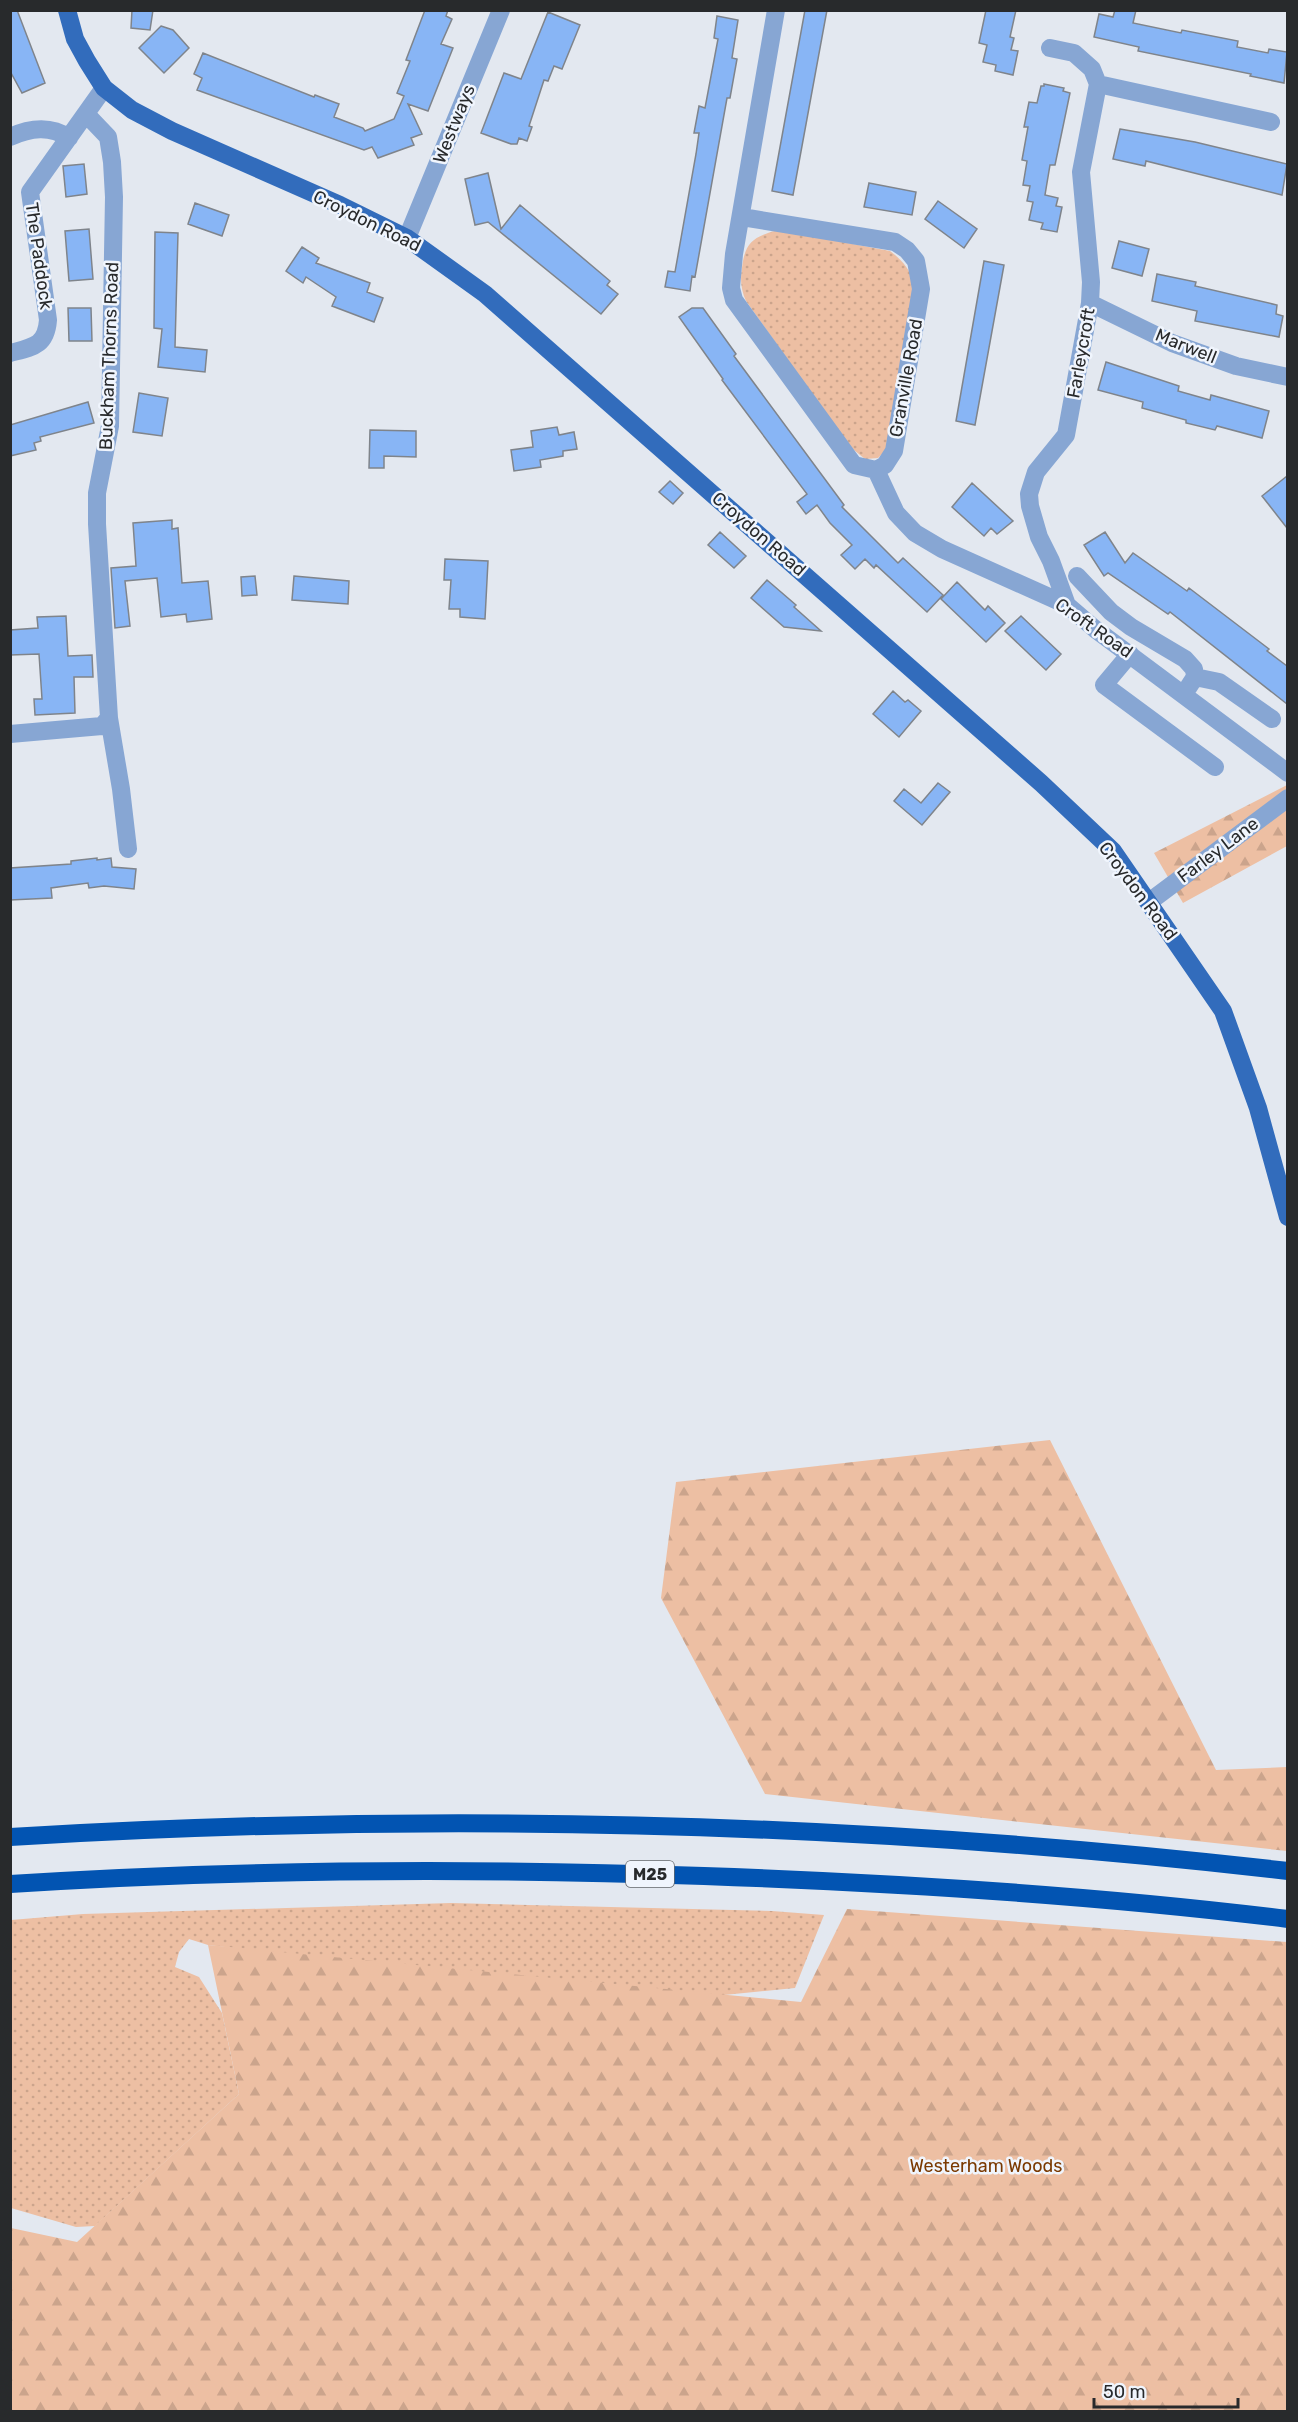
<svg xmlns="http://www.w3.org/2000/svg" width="1298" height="2422" font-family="Rubik,sans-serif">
	<defs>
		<pattern id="grass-dots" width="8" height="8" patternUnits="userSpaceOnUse" patternTransform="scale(1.5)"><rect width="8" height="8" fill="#edbfa3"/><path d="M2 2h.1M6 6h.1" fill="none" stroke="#cba48c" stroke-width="1.8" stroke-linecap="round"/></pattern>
		<pattern id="forest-firs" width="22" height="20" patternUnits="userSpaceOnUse" patternTransform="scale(1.5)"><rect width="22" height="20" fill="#edbfa3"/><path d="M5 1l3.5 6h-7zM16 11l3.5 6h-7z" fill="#cba48c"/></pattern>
	</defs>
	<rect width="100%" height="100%" fill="#e3e8f0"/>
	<path fill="url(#grass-dots)" d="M778,230l112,21c11,8 21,19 24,33l-28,166 -8,8 -13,1 -16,-13 -103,-145c-5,-11 -6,-22 -4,-33 3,-26 11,-31 36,-38z
		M451,1903l321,8 52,4 -29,73 -121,12 -466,-55 -19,-6 -10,13 -4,15 24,10 23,36 17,81 -144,132 -19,1 -65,-19v-288l72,-6z"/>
	<path fill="url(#forest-firs)" d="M1287,785v61l-104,57 -29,-50z
		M1050,1440l166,330 71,-3v84l-522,-57 -104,-196 15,-116z
		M847,1909l440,33v469h-1276v-183l66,14 162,-148 -31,-149 593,57z"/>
	<path fill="#88b5f5" stroke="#7f848b" stroke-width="1.5" d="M10,10h7l28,73 -23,10 -12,-22z
		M132,10h21l-3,20 -19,-2z
		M425,10h23l-2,6 6,3 -11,25 12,4 -25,63 -20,-7 14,30 -11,4 3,7 -36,13 -6,-11 -8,3 -167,-60 5,-12 -8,-4 9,-21 111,44 1,-2 24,9 -5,13 29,11 2,3 29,-12 10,-23 -7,-3 13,-32 -4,-1z
		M805,10h22l-34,185 -21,-4z
		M986,10h30l-6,27 4,1 -3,12 7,1 -5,24 -18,-4 1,-6 -13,-3 4,-17 -8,-2z
		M1115,10h21l-3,13 48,10 1,-3 56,11 -1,6 31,6 1,-4 18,3 -3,31 -34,-7 1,-2 -113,-23 1,-4 -45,-10 5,-23 14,3z
		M548,12l32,13 -18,44 -8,-3 -6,15 -4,-1 -15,46 3,1 -5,14 -8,-3 -2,6h-6l-30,-11 23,-60 17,6z
		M717,16l21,4 -6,38 5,1 -7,39h-3l-32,179 -3,-1 -2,15 -25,-4 3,-16 7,1 21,-118 3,-21h-5l5,-27 6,2 13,-69 -4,-1z
		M161,26l12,4 16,18 -25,25 -25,-25z
		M1044,84l20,4 -1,3 7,2 -15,72h-5l-5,30 13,3 -2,8 6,1 -5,25 -16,-3 2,-6 -14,-3 4,-18 -6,-1 3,-15 -7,-1 4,-24 -5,-1 6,-33h-4l5,-25 8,1 4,-17h3z
		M1120,129l75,13 92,22 -5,31 -136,-34 -1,5 -32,-7z
		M84,164l3,30 -21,3 -3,-31z
		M488,173l13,56 19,-24 90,76 -3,4 11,9 -17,20 -113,-92 -13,3 -10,-46z
		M869,183l47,9 -4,23 -48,-8z
		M938,201l39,28 -13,19 -39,-29z
		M195,203l34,12 -7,21 -34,-12z
		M89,229l4,50 -24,2 -4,-50z
		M155,232l23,1 -3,114 32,3 -2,22 -47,-5 4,-38 -8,-1z
		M1119,241l30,8 -7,27 -30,-8z
		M302,247l17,11 -3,5 54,20 -3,9 16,6 -9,24 -42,-16 4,-9 -30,-20 -3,6 -17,-12z
		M984,261l20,4 -29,160 -19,-4z
		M1157,274l39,8 -1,4 82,19 -1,9 7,2 -4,21 -84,-16 2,-10 -45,-10z
		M68,308h23l1,33h-23z
		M692,308h11l33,46 -2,2 110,149 -2,2 56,56 5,-5 40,37 -16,17 -51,-47 -2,3 -9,-9 -10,10 -14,-14 11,-10 -22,-22 -13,-18 -11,9 -9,-12 10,-8 -85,-114 1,-1 -44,-62z
		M1106,362l73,24 -1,5 32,9 1,-5 58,16 -7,27 -45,-12 -2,4 -29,-7v-3l-44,-12 1,-6 -45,-12z
		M139,393l29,5 -6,38 -29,-4z
		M88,402l6,21 -54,14 1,4 -7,2 2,7 -26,6v-31z
		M557,427l2,8 15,-3 3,17 -14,2v5l-23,4 1,7 -27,4 -3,-21 22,-3 -2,-16z
		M370,430l46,1v26l-32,-1v12h-15z
		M1287,476v52l-25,-32z
		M670,481l13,12 -10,11 -14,-12z
		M972,483l41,38 -16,13 -6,-6 -7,8 -32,-29z
		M172,520v9l6,-1 4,55 26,-2 4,38 -25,3 -1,-8 -25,3 -4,-39 -32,3 5,45 -15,2 -4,-60 25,-2 -3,-43z
		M720,532l26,24 -12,12 -26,-23z
		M1105,532l20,31 8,-10 54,38 2,-3 80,61 -2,2 20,15v38l-117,-92 -2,2 -60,-41 -4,3 -20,-31z
		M445,559l43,2 -3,58 -25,-2v-8h-11l2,-29h-7z
		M255,576l2,19 -15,1 -1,-19z
		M294,576l55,5 -1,23 -56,-4z
		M767,580l29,25 -2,2 27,24 -37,-4 -33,-29z
		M957,582l28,28 3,-4 17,17 -19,19 -45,-43z
		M66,616l2,40 24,-1 1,22h-19l1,36 -40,2 -1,-16h8l-3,-45 -29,1v-25l28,-2 -1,-11z
		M1021,616l40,38 -15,16 -41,-39z
		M893,691l12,11 3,-2 13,11 -22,26 -26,-23z
		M938,783l12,9 -28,33 -28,-24 10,-12 17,14z
		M97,858v2l14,-2 1,9 24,2 -2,20 -30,-3 -15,2 -1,-5 -37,5 1,10 -42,2v-32l61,-4v-3z"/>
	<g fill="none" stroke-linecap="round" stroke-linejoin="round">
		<path stroke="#87a6d3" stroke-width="18" d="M1050,48l24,5 18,16 6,15 -17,88 10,110 -1,21 -24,132 -30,37 -7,22 1,12 9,31 12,24 16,44
			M1098,84l173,38
			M10,137c20,-9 40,-12 59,1
			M742,217l153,25 12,8 9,11 5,28 -27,162 -9,14 -9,5 -22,-5 -120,-165 -3,-12 3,-34 42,-244
			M407,238l94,-228
			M1090,303l82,40 64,23 52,11
			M10,353c23,-6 36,-7 38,-33l-18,-128 74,-104
			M876,470l20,43 19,20 27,16 125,56 28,24 193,144
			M1077,576l34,36 20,15 54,32 9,10 1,8 -11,17
			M1130,654l-26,31 111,82
			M1195,677l24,5 53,37
			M109,718l12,71 7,60
			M10,734l92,-8 7,-8 -12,-194v-31l13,-67 4,-229 -2,-35 -4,-25 -21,-22
			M1149,902l139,-104"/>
		<path stroke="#326cbc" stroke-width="18" d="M67,10l8,29 12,22 17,27 28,22 40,21 168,74 67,33 78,56 556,489 72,68 110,160 35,97 30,109"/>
		<path stroke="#0254b2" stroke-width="18" d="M10,1837c426,-26 855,-15 1278,34
			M10,1884c231,-15 463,-16 694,-8 195,7 390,19 584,43"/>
	</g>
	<g text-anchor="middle" stroke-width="5" stroke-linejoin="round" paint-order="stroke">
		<rect fill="#f0f5fd" stroke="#64676b" stroke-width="1.5" x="626" y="1861" width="48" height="26" rx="4.5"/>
		<g font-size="16" font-weight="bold" fill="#282a2c">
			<text x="650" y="1880">M25</text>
		</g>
		<g font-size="18" fill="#282a2c" stroke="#f0f5fd">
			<text transform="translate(454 124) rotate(-68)" y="6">Westways</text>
			<text transform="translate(367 221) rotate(26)" y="6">Croydon Road</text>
			<text transform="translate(39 256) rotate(82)" y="6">The Paddock</text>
			<text transform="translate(1186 346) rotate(22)" y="6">Marwell</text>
			<text transform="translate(1081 353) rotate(-80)" y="6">Farleycroft</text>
			<text transform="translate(109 356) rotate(-88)" y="6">Buckham Thorns Road</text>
			<text transform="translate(906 378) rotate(-80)" y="6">Granville Road</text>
			<text transform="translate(759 534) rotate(41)" y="6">Croydon Road</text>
			<text transform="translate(1094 628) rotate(35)" y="6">Croft Road</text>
			<text transform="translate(1218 850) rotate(-37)" y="6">Farley Lane</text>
			<text transform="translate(1138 891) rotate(53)" y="6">Croydon Road</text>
		</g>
		<g font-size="18" fill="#7a3901" stroke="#f0f5fd">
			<text x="986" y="2172">Westerham Woods</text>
		</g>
	</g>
	<rect width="1298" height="2422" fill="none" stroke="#282a2c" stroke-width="24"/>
	<path d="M1094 2398v9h144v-9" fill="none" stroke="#282a2c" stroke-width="3"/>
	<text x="1103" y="2398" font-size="18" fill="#282a2c" stroke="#f0f5fd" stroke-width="4.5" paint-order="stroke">50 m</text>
</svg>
